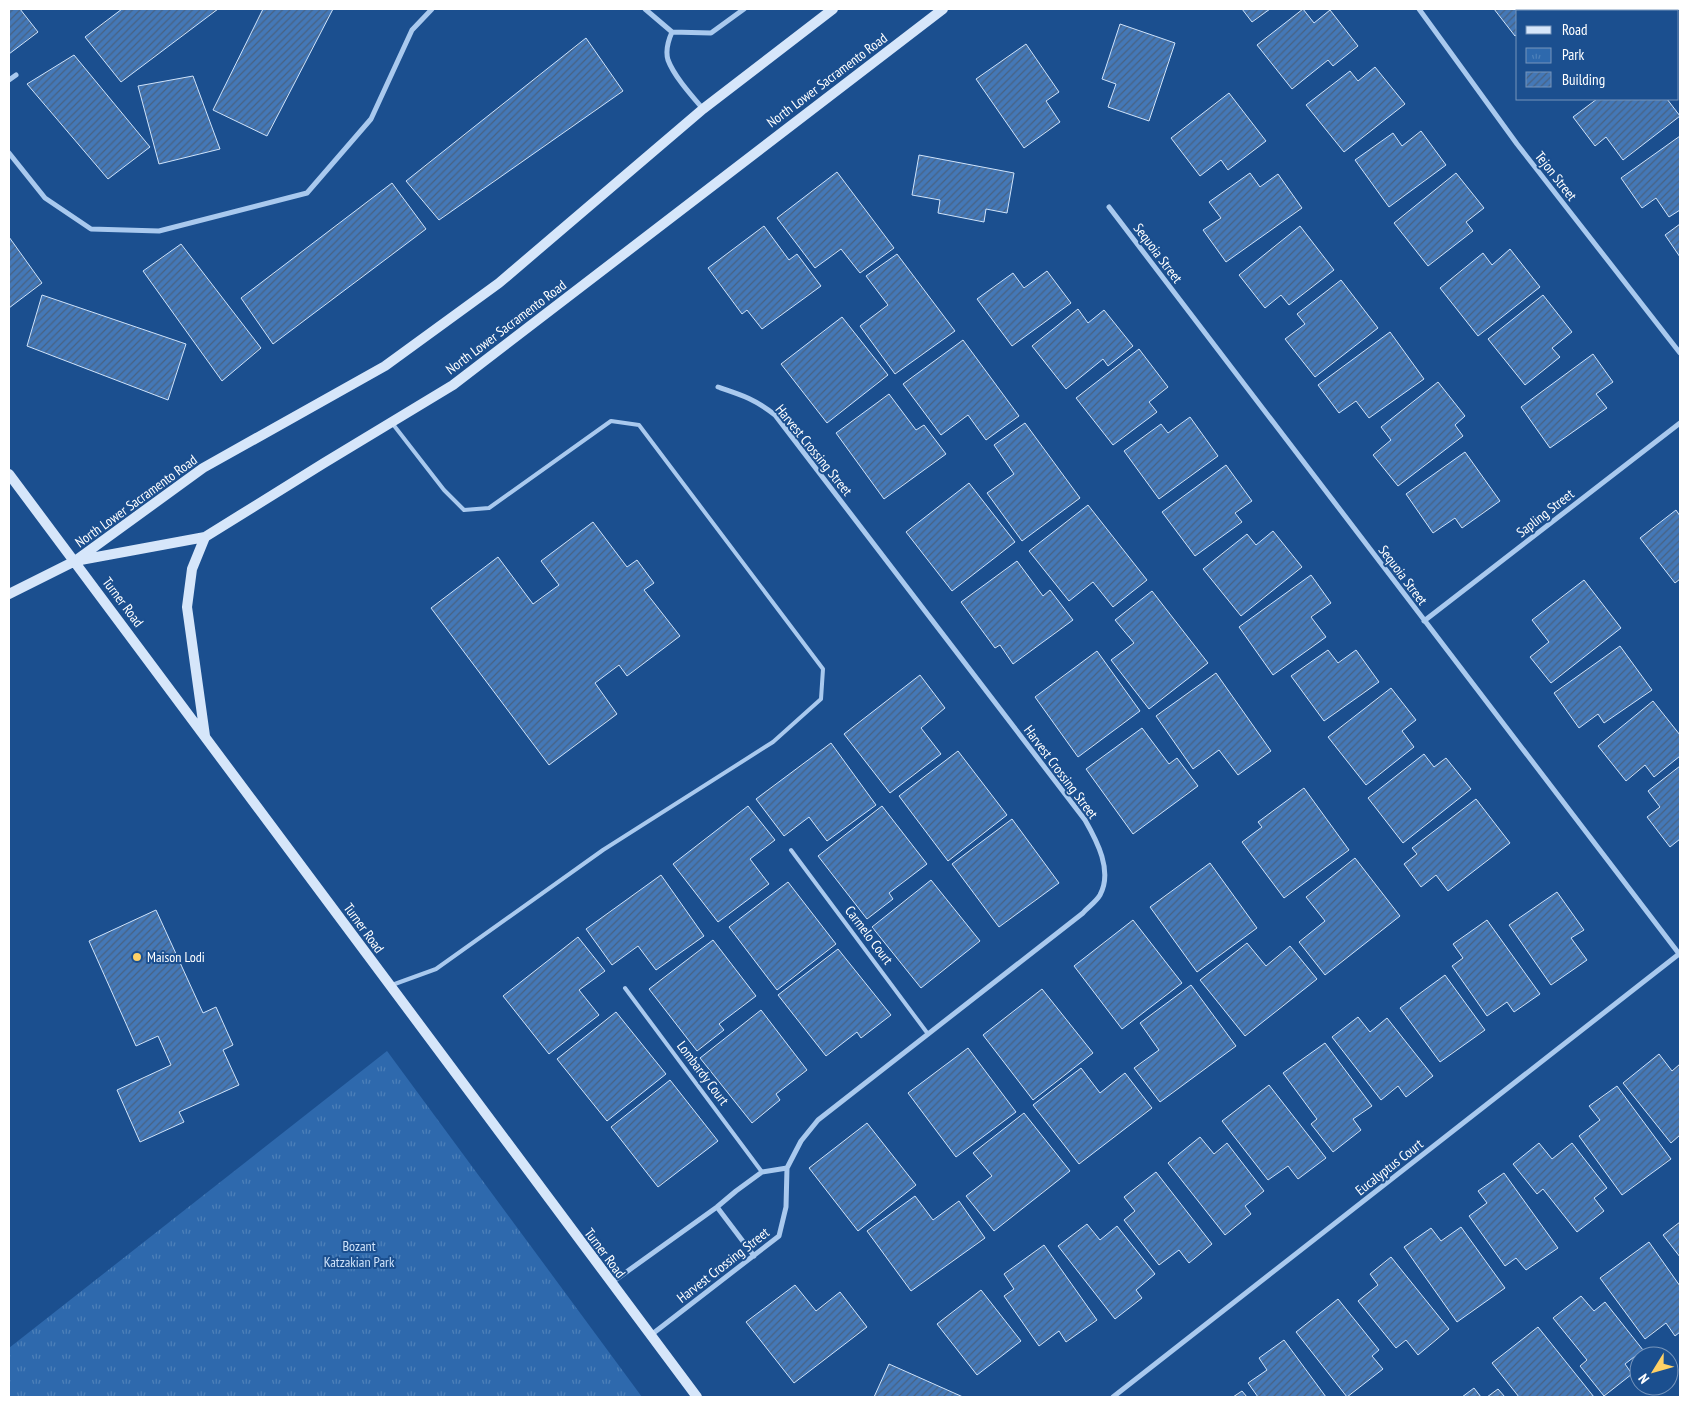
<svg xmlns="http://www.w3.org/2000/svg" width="1689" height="1406" font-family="'PT Sans Narrow',sans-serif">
	<defs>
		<pattern id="park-tufts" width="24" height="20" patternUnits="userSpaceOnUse" patternTransform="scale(1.25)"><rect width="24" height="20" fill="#2e69ad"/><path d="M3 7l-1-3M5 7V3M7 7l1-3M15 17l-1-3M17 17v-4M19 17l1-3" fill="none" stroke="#4d80b9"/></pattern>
		<pattern id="building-hatch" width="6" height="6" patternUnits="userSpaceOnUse" patternTransform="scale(1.25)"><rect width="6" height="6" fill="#4478b7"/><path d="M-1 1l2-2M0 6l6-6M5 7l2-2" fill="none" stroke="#486282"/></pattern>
	</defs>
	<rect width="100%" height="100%" fill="#1b4f8f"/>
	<path fill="url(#park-tufts)" d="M387,1051l255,346h-633v-49z"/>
	<path fill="url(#building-hatch)" stroke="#cfe3fa" d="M9,9h11l18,23 -29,22z
		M122,9h96l-97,73 -36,-45z
		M263,9h70l-66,127 -54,-26z
		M1242,9h28l-18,13z
		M1303,9l11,14 16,-13 28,36 -25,20 -5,-6 -36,29 -35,-44z
		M1494,9h56l-3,2h-29v23l-3,2z
		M1577,9h26l2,2h-31z
		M1120,24l55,19 -26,78 -41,-14 8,-23 -14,-5z
		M586,38l37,53 -184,129 -33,-39z
		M1026,44l33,48 -13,9 14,21 -36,26 -48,-69z
		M74,55l76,92 -42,32 -81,-95z
		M1375,67l30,37 -61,48 -38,-47 44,-34 8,10z
		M193,76l27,73 -61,15 -21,-78z
		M1229,93l37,48 -38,29 -7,-10 -21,16 -29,-38z
		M1597,99h70l13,17 -57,44 -17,-23 -11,9 -22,-29z
		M1421,131l25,34 -57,42 -34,-47 38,-27 9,13z
		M1680,136v74l-11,7 -13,-19 -14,10 -21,-30z
		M919,155l95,18 -7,40 -21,-4 -2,13 -46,-9 2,-13 -28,-5z
		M837,172l57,76 -34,25 -19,-24 -26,19 -38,-50z
		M1250,173l10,14 18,-13 24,34 -76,54 -23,-32 18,-12 -12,-16z
		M1456,173l28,35 -18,14 7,9 -45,35 -34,-43z
		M392,183l34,46 -153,115 -32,-46z
		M1680,224v33l-15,-22z
		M764,226l25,34 8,-6 24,32 -59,43 -15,-19 -5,4 -34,-46z
		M1300,226l34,44 -45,35 -8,-10 -16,13 -26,-33z
		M9,237l33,46 -33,25z
		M181,244l80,104 -39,33 -79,-110z
		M1510,249l30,38 -62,49 -38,-48 43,-35 9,12z
		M897,254l58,77 -60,43 -35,-48 28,-21 -22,-29z
		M1047,271l24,32 -59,43 -35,-47 36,-26 11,15z
		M1341,280l37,48 -63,49 -30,-38 20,-15 -8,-10z
		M42,295l144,49 -18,56 -141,-54z
		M1543,295l29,37 -20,16 8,9 -35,28 -37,-46z
		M1078,309l10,14 16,-13 29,36 -25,20 -5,-7 -37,30 -34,-43z
		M842,317l46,58 -61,48 -46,-59z
		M1390,332l34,47 -55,39 -13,-17 -17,12 -21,-28z
		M963,340l56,76 -33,24 -18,-25 -27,20 -38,-51z
		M1139,349l29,38 -19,15 8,10 -44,33 -37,-47z
		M1593,354l20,28 -17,12 11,14 -57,40 -29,-41z
		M1438,382l27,34 -10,9 8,11 -65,50 -25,-31 18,-15 -10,-13z
		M889,394l27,36 8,-5 22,29 -62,45 -48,-66z
		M1190,417l28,39 -59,43 -35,-48 37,-27 7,9z
		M1025,423l55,75 -58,43 -35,-48 27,-19 -20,-29z
		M1465,452l35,49 -38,27 -7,-10 -22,15 -27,-39z
		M1226,465l26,36 -17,12 7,9 -47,34 -33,-44z
		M969,483l46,59 -63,49 -46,-59z
		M1088,505l59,75 -34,27 -20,-25 -24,19 -40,-50z
		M1676,510l4,6v63l-5,4 -35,-45z
		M593,522l34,45 10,-7 17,23 -10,7 36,46 -53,40 -8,-11 -24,18 22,31 -68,51 -118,-157 67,-51 35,47 26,-19 -18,-24z
		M1273,531l29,36 -61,49 -38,-47 44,-35 9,11z
		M1017,561l26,35 7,-6 23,30 -60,44 -13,-19 -5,3 -34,-46z
		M1311,575l20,28 -20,14 15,20 -53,38 -34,-48z
		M1584,580l37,48 -70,55 -21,-26 19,-15 -17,-22z
		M1152,591l56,72 -59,46 -38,-49 23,-17 -19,-23z
		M1620,646l32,44 -48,33 -6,-9 -19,14 -25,-35z
		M1328,650l10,13 18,-13 23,32 -55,39 -33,-45z
		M1097,651l43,60 -62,46 -43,-60z
		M1216,673l55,78 -33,24 -19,-25 -26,19 -37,-53z
		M920,675l25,33 -24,20 20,26 -51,39 -46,-59z
		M1391,688l25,32 -14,11 12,16 -48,38 -38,-48z
		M1653,701l27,34v21l-26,21 -9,-12 -19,16 -28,-35z
		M1142,728l27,36 8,-6 21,28 -65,48 -47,-65z
		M831,743l45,62 -49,36 -18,-24 -25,19 -28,-37z
		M958,751l49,64 -59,46 -49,-65z
		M1424,754l10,13 12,-9 25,31 -68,54 -35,-45z
		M1680,766v73l-10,8 -23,-30 13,-10 -12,-16z
		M1304,788l45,62 -65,48 -42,-56 20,-15 -4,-5z
		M1476,799l34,44 -62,48 -12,-16 -15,12 -17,-23 13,-10 -5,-6z
		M748,806l27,34 -25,19 19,25 -51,38 -45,-58z
		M882,806l45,58 -38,29 4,6 -26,20 -49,-63z
		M1012,819l47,64 -60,44 -47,-63z
		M1355,858l45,58 -75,59 -26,-33 26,-21 -19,-24z
		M1210,863l47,65 -60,44 -47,-65z
		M661,875l43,61 -48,34 -18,-24 -26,19 -26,-36z
		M931,880l49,61 -59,47 -49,-61z
		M788,882l48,62 -59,46 -48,-63z
		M1557,892l27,38 -13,8 16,22 -36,25 -42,-60z
		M156,910l47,103 13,-6 17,38 -10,5 16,35 -60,27 5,10 -44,20 -23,-52 54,-25 -13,-29 -22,10 -47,-105z
		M1133,920l49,63 -60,46 -48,-63z
		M1487,920l53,74 -26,18 -7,-10 -20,14 -35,-50 11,-8 -10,-14z
		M578,937l27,34 -26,19 20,25 -50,39 -46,-58z
		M713,940l43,56 -37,28 5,6 -27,21 -48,-62z
		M1247,943l19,23 24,-20 27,33 -72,57 -45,-56z
		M838,949l53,66 -30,23 -4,-6 -31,24 -48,-61z
		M1445,975l40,55 -45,32 -40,-54z
		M1191,985l45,61 -76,56 -26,-34 25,-18 -19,-27z
		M1042,989l51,64 -60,47 -50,-65z
		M761,1010l46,60 -31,24 4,6 -28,23 -52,-65z
		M616,1012l50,62 -59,47 -50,-62z
		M1358,1017l12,15 17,-14 46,58 -27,21 -8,-11 -17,14 -49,-63z
		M1325,1043l47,63 -19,13 8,11 -28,22 -22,-28 6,-5 -34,-46z
		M968,1048l48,64 -60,45 -48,-64z
		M1659,1054l13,17 8,-7v71l-9,8 -48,-60z
		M1081,1068l19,25 25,-20 27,35 -73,56 -46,-59z
		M670,1080l48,61 -60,46 -47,-60z
		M1269,1085l57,73 -28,21 -10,-13 -20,14 -46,-59z
		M1617,1086l54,73 -49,36 -43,-59 21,-16 -11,-14z
		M1024,1113l46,58 -76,60 -28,-35 26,-20 -19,-23z
		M867,1123l49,62 -58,46 -49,-63z
		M1200,1137l14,17 13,-11 37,48 -19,15 6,8 -26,21 -57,-72z
		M1539,1143l13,16 20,-16 35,45 -13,10 10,13 -27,21 -34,-43 -6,5 -24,-30z
		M1156,1172l56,72 -23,19 -10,-13 -20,15 -35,-45 11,-9 -11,-14z
		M1504,1173l54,75 -32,22 -10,-12 -11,8 -36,-50 18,-13 -9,-12z
		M915,1196l18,24 26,-19 26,37 -74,53 -44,-60z
		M1680,1222v35l-17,-22z
		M1087,1224l13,16 17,-14 38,48 -19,16 6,8 -27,21 -57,-73z
		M1461,1227l44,61 -48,34 -53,-75 27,-19 10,13z
		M1649,1242l31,44v46l-5,4 -9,-13 -21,16 -45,-61z
		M1044,1245l53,75 -31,22 -7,-11 -20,15 -35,-50 10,-7 -10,-15z
		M1391,1257l58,72 -31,26 -12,-15 -10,8 -38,-47 20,-16 -8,-11z
		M795,1285l21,26 24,-19 27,35 -73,56 -48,-61z
		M981,1290l40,51 -44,34 -40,-51z
		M1581,1296l13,15 11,-9 38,48 -18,14 7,10 -28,22 -24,-30 7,-6 -34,-42z
		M1338,1299l41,51 -7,6 11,13 -36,28 -51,-65z
		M1538,1327l56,70h-75l-27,-34z
		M1284,1340l42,57h-68l-10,-14 19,-13 -8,-12z
		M889,1364l74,33h-89z
		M1474,1388l7,9h-19z
		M1498,1389l7,8h-18z
		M1242,1391l5,6h-14z"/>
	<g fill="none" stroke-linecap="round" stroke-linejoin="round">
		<path stroke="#a9c9ee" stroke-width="4" d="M392,423l52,67 20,20 25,-2 122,-87 28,4 184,244 -2,30 -48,43 -170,108 -167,119 -44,16
			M791,850l137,184
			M625,988l137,184"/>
		<path stroke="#a9c9ee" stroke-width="5" d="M645,9l27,23
			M1419,9l98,135 163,209
			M672,32c-4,9 -7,18 -4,28 6,16 23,35 35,49
			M672,32l39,1 33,-24
			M9,80l7,-5
			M9,153l36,45 46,31 68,2 148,-38 64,-74 41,-89 20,-21
			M1109,207l571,748
			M718,387c24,8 37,12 57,28l310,405c12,21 28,51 15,75 -4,7 -12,12 -17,18l-265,207 -17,21 -14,27
			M1424,621l256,-198
			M717,1207l37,49
			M611,1283l106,-76 19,-16 26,-19 25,-4 -1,39 -7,29 -128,99
			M1113,1397l566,-443"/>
		<path stroke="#d6e6fa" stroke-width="10" d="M9,474l688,923
			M205,537l-13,32 -5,38 18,129
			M75,561l130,-24 119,-74 129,-78 490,-376
			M9,594l66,-33 128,-93 182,-102 114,-83 204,-174 130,-100"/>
	</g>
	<circle fill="#ffd166" stroke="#1b4f8f" stroke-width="2" cx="137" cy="957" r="5"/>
	<g text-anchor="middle" stroke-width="4" stroke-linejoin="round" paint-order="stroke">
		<g font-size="14" fill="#fff" stroke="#1b4f8f">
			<text transform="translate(827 80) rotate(-37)" y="5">North Lower Sacramento Road</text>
			<text transform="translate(1556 176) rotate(52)" y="5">Tejon Street</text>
			<text transform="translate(1158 253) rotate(53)" y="5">Sequoia Street</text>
			<text transform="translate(506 327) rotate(-37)" y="5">North Lower Sacramento Road</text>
			<text transform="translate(814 450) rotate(51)" y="5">Harvest Crossing Street</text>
			<text transform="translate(136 501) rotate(-36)" y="5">North Lower Sacramento Road</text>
			<text transform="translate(1545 513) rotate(-38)" y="5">Sapling Street</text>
			<text transform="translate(1403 575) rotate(53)" y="5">Sequoia Street</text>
			<text transform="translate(123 602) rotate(53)" y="5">Turner Road</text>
			<text transform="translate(1061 772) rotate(53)" y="5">Harvest Crossing Street</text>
			<text transform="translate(364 928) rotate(54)" y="5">Turner Road</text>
			<text transform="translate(869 935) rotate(53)" y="5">Carmelo Court</text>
			<text transform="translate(703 1073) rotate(53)" y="5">Lombardy Court</text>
			<text transform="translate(1389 1167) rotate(-38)" y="5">Eucalyptus Court</text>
			<text transform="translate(605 1253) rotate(53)" y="5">Turner Road</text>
			<text transform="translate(723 1265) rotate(-38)" y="5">Harvest Crossing Street</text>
		</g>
		<g font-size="14" fill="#fff" stroke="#1b4f8f" text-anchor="start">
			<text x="147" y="962">Maison Lodi</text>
		</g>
		<g font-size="14" fill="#cfe3fa" stroke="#1b4f8f">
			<text x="359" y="1251">Bozant<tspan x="359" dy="16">Katzakian Park</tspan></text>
		</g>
	</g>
	<rect width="1689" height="1406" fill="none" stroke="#ffffff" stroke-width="20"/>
	<rect x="1516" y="10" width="162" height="90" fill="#1b4f8f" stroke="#7695bc"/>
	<rect x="1526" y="26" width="25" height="8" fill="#d6e6fa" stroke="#7695bc"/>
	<text x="1562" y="35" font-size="15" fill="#ffffff">Road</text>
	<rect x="1526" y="48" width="25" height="15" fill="url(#park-tufts)" stroke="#7695bc"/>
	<text x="1562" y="60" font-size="15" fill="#ffffff">Park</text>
	<rect x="1526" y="72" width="25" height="15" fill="url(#building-hatch)" stroke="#7695bc"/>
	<text x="1562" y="85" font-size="15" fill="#ffffff">Building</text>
	<g transform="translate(1654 1371) rotate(233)"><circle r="24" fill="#1b4f8f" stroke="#7695bc"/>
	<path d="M0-4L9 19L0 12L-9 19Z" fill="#ffd166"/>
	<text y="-8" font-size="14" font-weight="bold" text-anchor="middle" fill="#ffffff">N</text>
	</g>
</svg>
